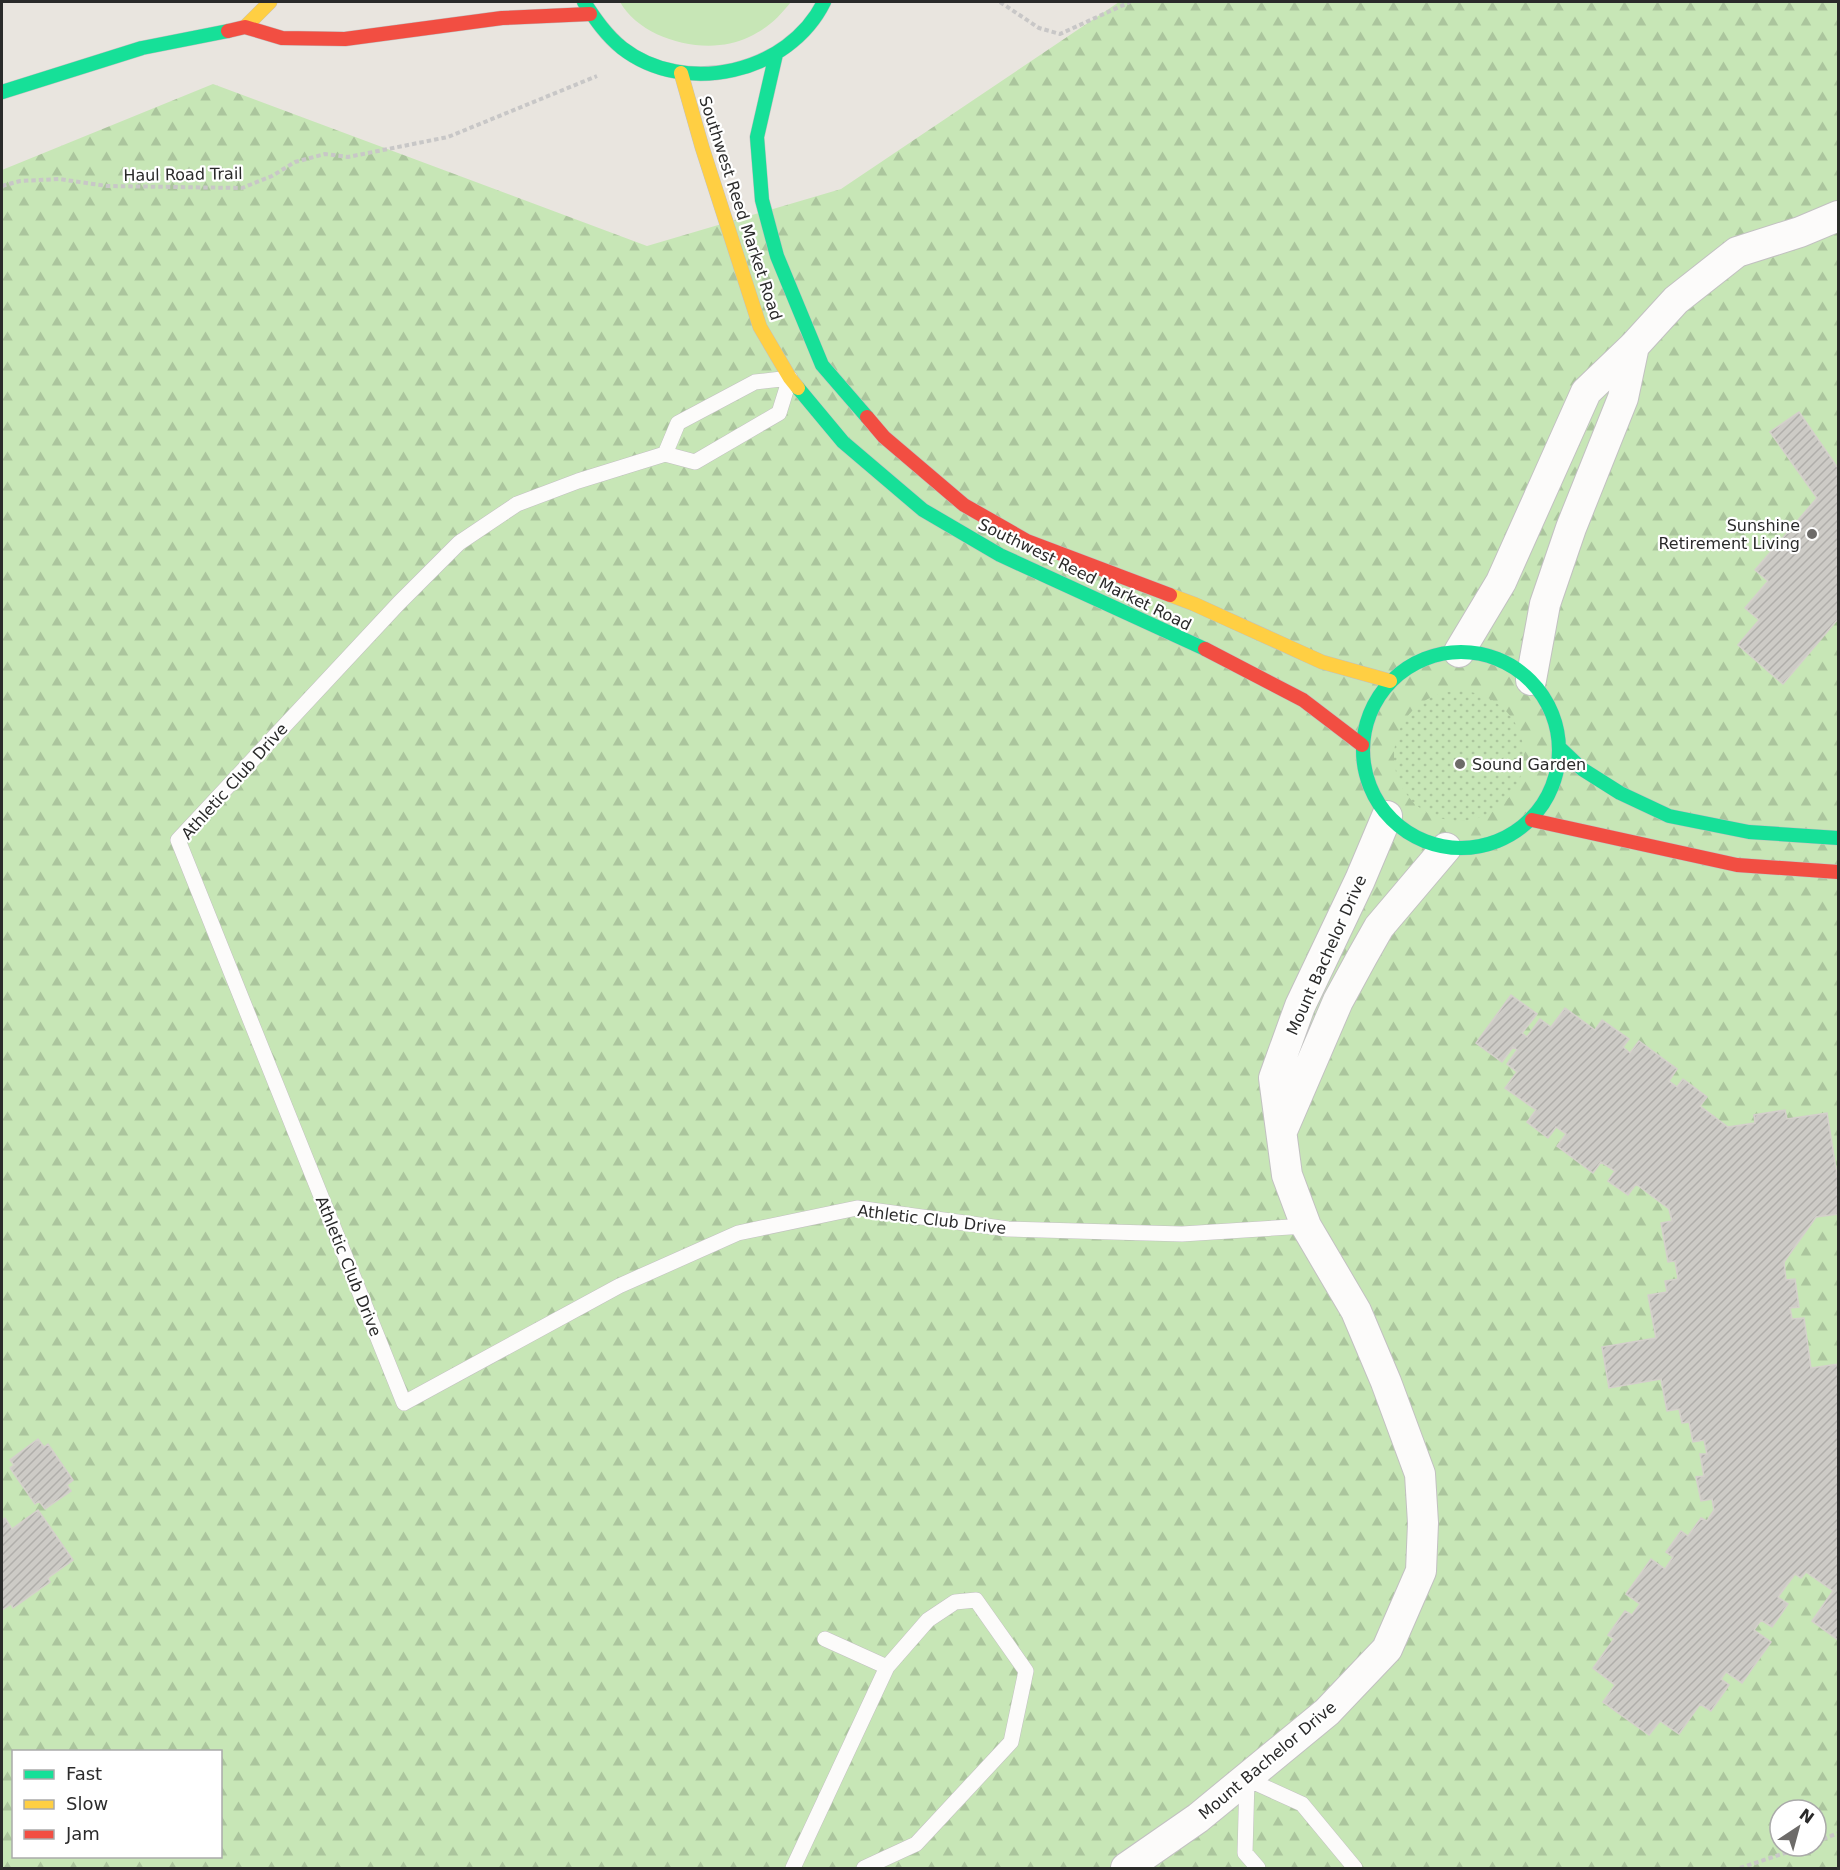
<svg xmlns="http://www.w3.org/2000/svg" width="1840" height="1870" font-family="'DejaVu Sans',sans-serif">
	<defs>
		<pattern id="forest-firs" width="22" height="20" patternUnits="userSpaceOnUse" patternTransform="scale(1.5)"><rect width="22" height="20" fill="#c7e6b6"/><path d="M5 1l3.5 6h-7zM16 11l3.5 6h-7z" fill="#abc59d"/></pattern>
		<pattern id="garden-dots" width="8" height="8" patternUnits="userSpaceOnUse" patternTransform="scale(1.5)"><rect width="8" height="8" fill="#c7e6b6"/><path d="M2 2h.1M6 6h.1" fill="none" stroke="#abc59d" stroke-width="1.8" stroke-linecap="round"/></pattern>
		<pattern id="building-hatch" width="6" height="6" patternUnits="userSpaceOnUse" patternTransform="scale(1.5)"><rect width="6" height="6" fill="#cdcbc6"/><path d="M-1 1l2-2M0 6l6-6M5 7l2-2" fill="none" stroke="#b0aeaa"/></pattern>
	</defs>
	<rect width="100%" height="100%" fill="#e9e5df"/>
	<path fill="#c7e6b6" d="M620,2h171c-13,16 -23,26 -42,35 -40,20 -107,4 -129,-35z"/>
	<path fill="url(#forest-firs)" fill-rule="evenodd" d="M1119,2h719v1866h-1836v-1698l211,-86 434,162 194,-57zM14,1752h206v104h-206zM1780,1810h36v36h-36z"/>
	<path fill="url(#garden-dots)" d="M1394 756a65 65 0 1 1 130 0a65 65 0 1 1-130 0Z"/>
	<path fill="url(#building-hatch)" stroke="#d4d0cb" stroke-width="1.5" d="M1799,412l39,56v151l-55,65 -45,-39 21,-25 -14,-12 23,-27 -13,-11 62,-72 -47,-66z
		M1511,995l26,19 -15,19 5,4 13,-18 11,8 14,-19 30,22 7,-10 27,19 -6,8 7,6 9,-12 38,28 -8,12 8,6 6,-8 24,18 -7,9 28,21 27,-4 -1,-8 31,-5 2,9 40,-6 11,68v33l-22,3 -32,45 2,18 9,-1 4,28 -9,1 2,11 12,-1 7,50 27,-4v276l-26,-19 21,-30 -27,-19 -5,6 -6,-4 -17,23 10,7 -16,23 -11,-7 -7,10 17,12 -29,41 -16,-11 -5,7 8,6 -18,26 -11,-7 -21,30 -19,-13 -11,14 -46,-33 12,-17 -22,-17 21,-29 -6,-4 17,-24 7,4 8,-11 -14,-10 25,-35 14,10 8,-12 -7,-5 15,-21 7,5 13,-18 6,3 7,-11 -2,-11 -11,2 -5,-24 8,-1 -4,-22h7l-3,-14 -11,2 -4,-20 -7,1 -3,-14 -12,2 -6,-32 -52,9 -7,-41 54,-9 -8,-43 19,-3 -2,-11 13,-2 -3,-18 -7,1 -7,-39 11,-2 -3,-12 -33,-25 -8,11 -20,-14 7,-10 -14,-9 -8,11 -36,-27 9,-12 -10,-7 -8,11 -21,-16 9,-12 -31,-22 12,-16 -10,-8 10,-14 -4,-3 -11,15 -26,-19z
		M38,1439l6,8 4,-3 25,36 -6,5 4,6 -26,18 -6,-8 -4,3 -25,-36 4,-3 -4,-5z
		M38,1510l35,50 -25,18 2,4 -37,26 -2,-4 -9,6v-90l3,-2 7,11z"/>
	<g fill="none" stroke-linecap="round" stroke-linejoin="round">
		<g stroke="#c2c1c1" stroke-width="16">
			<path id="lane" d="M665,454l13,-31 77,-41 35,-4 -11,35 -84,49 -30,-8 -87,27 -61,23 -58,39 -60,60 -221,237 226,563 215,-117 119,-53 119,-25 151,21 174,5 124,-8
				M793,1868l94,-201 -62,-28
				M864,1868l52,-24 95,-102 15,-71 -50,-71 -21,2 -27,18 -41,47
				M1258,1868l-13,-15 2,-74 55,25 53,64"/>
		</g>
		<g stroke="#c2c1c1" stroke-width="32">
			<path id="street" d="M1459,652l42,-70 85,-190 48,-46 42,-46 61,-48 63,-20 38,-16
				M1531,680l14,-76 26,-76 52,-130 11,-52
				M1282,1131l56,-130 24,-44 17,-30 67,-79
				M1126,1868l72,-50 129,-106 60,-63 34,-78 2,-48 -3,-49 -34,-92 -30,-71 -50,-85 -19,-51 -13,-97 26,-72 60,-126 27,-64"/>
		</g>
		<g stroke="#c2c1c1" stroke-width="15">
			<path id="fast" d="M584,2c11,17 22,33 38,46 63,49 167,25 202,-46
				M776,54l-19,83 5,63 15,56 45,109 45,52
				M2,92l140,-44 86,-17
				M798,388l45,54 80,68 77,45 205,94
				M1363 750a98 98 0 1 1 196 0a98 98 0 1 1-196 0Z
				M1560,748l22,21 38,24 49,23 80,16 89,6"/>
		</g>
		<g stroke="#c2c1c1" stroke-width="15">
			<path id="slow" d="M245,27l25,-25
				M681,73l21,74 58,180 30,51 8,10
				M1170,595l24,9 128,58 68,19"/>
		</g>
		<g stroke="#c2c1c1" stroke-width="15">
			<path id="jam" d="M228,31l17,-4 37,11 63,1 157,-21 88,-4
				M867,417l17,20 80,68 63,36 143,54
				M1205,649l98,51 59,45
				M1532,820l205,45 101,7"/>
		</g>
		<path stroke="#c8c7c7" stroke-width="4" stroke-dasharray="4.5 3" stroke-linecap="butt" d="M1000,2l39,26 21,6 70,-32
			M2,186l18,-5 39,-2 48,7 135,2 30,-12 23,-14 30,-8 23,3 100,-20 149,-61
			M1816,1842l22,-9
			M1740,1868l66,-22"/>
		<use href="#lane" stroke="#fcfbfa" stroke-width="15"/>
		<use href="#street" stroke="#fcfbfa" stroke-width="30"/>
		<use href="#fast" stroke="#16e098" stroke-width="14"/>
		<use href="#slow" stroke="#ffcf43" stroke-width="14"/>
		<use href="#jam" stroke="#f24e42" stroke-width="14"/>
	</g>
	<g fill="#6d6b69" stroke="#fff" stroke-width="2">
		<circle cx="1812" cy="534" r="6"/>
		<circle cx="1460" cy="764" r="6"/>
	</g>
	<g text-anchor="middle" stroke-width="4.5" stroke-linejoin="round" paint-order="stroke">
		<g font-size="16" fill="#2a2a2a" stroke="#fff">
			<text transform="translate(183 174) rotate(-1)" y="6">Haul Road Trail</text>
			<text transform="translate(741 208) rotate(72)" y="6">Southwest Reed Market Road</text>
			<text transform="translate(1085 574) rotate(26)" y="6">Southwest Reed Market Road</text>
			<text transform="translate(234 781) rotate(-48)" y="6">Athletic Club Drive</text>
			<text transform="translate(1326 955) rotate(-66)" y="6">Mount Bachelor Drive</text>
			<text transform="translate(932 1219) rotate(7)" y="6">Athletic Club Drive</text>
			<text transform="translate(349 1266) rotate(68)" y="6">Athletic Club Drive</text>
			<text transform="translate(1267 1760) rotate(-40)" y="6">Mount Bachelor Drive</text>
		</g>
		<g font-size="16" fill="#2a2a2a" stroke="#fff" text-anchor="end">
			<text x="1800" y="531">Sunshine<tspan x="1800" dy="18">Retirement Living</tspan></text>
			<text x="1472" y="770" text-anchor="start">Sound Garden</text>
		</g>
	</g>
	<rect width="1840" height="1870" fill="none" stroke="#2a2a2a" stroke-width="6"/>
	<rect x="12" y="1750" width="210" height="108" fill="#ffffff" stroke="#aaaaaa" stroke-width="1.5"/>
	<rect x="24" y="1770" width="30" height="9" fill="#16e098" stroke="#aaaaaa" stroke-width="1.5"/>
	<text x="66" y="1780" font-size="18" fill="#2a2a2a">Fast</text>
	<rect x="24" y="1800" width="30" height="9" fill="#ffcf43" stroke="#aaaaaa" stroke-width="1.5"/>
	<text x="66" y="1810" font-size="18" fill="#2a2a2a">Slow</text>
	<rect x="24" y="1830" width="30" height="9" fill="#f24e42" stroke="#aaaaaa" stroke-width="1.5"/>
	<text x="66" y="1840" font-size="18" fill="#2a2a2a">Jam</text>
	<g transform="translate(1798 1828) rotate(36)"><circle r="28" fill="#ffffff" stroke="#aaaaaa" stroke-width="1.5"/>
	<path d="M0-4.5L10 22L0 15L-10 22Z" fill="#6d6b69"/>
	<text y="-9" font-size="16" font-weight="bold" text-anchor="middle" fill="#2a2a2a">N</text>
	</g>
</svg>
